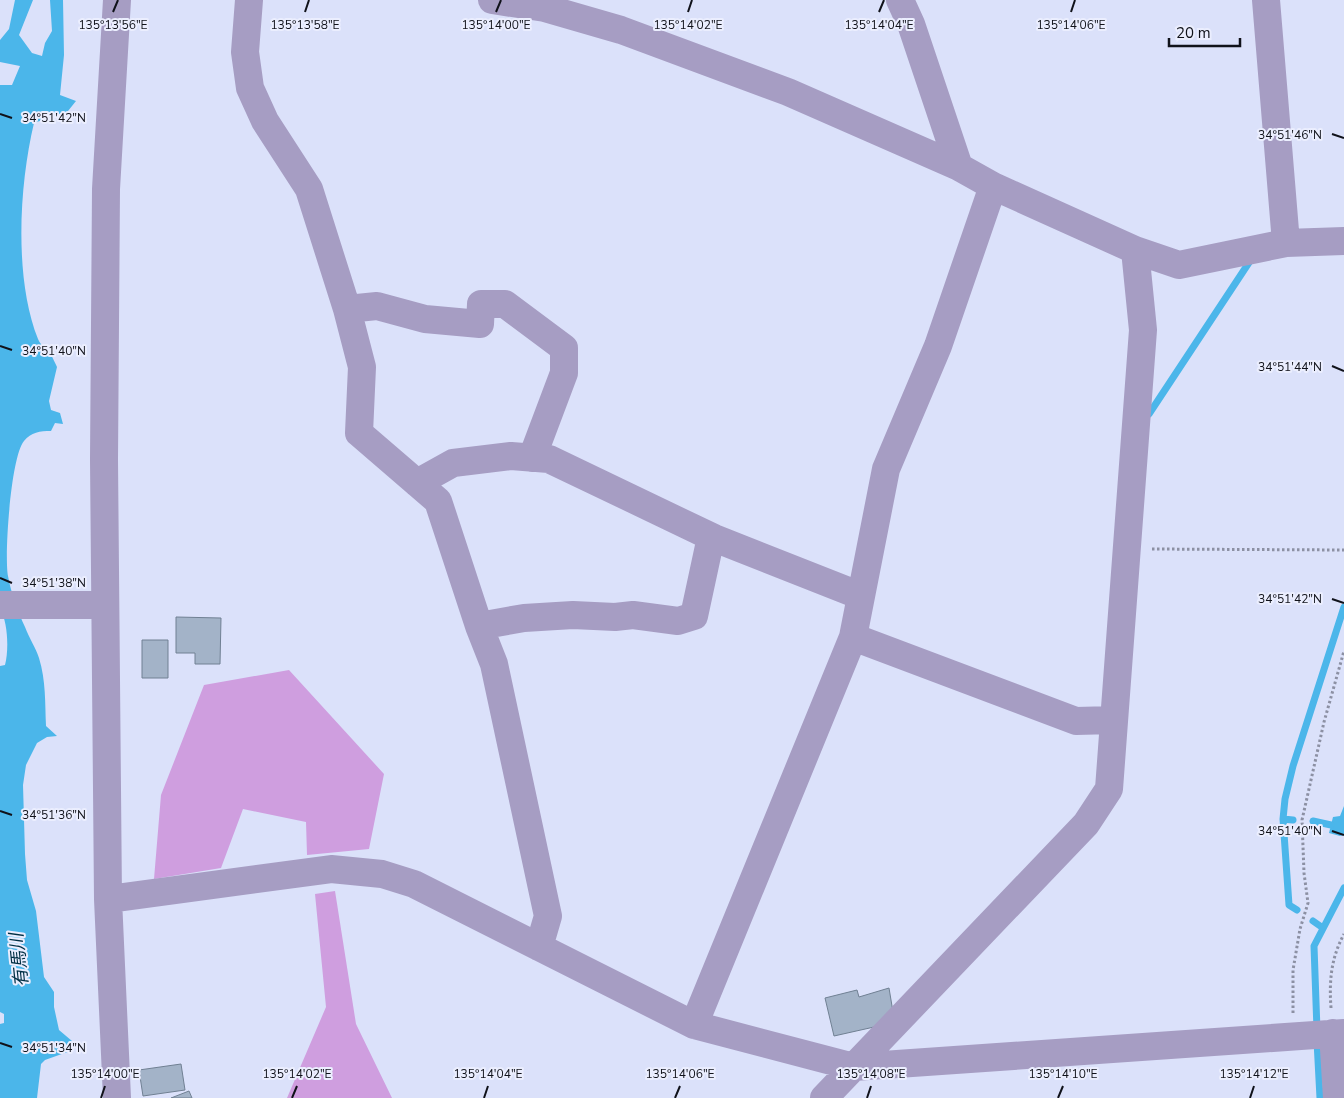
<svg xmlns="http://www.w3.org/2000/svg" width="1344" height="1098" font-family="'Nunito Sans','Noto Sans JP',sans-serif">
	<rect width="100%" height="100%" fill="#dbe1fa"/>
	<path fill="#cf9edf" d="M289,670l95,104 -15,75 -62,6 -1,-33 -63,-13 -22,59 -67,11 7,-84 43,-110z
		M335,891l21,133 36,74h-105l39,-91 -11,-113z"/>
	<path fill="#4bb6ea" d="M15,0h18l-14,35 13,18 10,3 3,-13 7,-12 -2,-31h13l1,55 -4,40 16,6 -8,10 -34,12c-15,63 -20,156 4,216 3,7 8,9 12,14 3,5 5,10 7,14l-8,34 2,9 9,3 3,11 -8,-1 -4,8c-11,0 -20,1 -27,10 -13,15 -20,114 -16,135 3,17 10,36 17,51 4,11 11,21 14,31 7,23 6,45 7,68l11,10 -10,1 -10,6 -11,22 -3,20 2,69 2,26 9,31 8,66 10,15v15l5,23 13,11 1,9 -28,10 -4,4 -4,34h-37v-74l4,-1v-9l-4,-2v-346l5,-1c4,-15 3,-43 -5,-56v-524h12l8,-19 -20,-4v-22l9,-11z
		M1344,806v29l-4,1 -11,-3 4,-16 7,-1z"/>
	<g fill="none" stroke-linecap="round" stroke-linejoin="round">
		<path stroke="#4bb6ea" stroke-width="7" d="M1149,414l103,-156
			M1283,819l10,1
			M1313,821l18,4
			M1297,910l-8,-5 -6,-86 2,-20 8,-33 51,-159
			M1313,921l10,7
			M1317,1030l-3,-84 30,-58
			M1317,1041l3,57"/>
	</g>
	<path fill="#a3b3c8" stroke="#708093" d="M176,617l45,1 -1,46h-25v-11h-19z
		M142,640h26v38h-26z
		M889,988l5,30 -11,7 -49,11 -9,-38 32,-8 2,7z
		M181,1064l4,26 -42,6 -4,-26z
		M189,1091l3,7h-21z"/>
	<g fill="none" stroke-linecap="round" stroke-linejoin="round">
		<path stroke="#8c90a3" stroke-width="3" stroke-dasharray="2.5 2.5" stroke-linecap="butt" d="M1152,549l192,1
			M1331,1008c-2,-27 0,-50 13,-74
			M1293,1013v-43l7,-41 8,-26 -4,-30 -2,-53 22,-98 20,-71"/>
		<path stroke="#a69dc3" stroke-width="28" d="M117,0l-11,189 -2,271 4,439 9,199
			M249,0l-4,52 5,36 15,33 44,68 38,120 15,58 -3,66 79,68 41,125 15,38 54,252 -9,31
			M492,0l53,8 76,22 167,62 171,75 34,19 142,64 44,15 107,-22 58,-2
			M900,0l11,24 48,143
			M1266,0l20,243
			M347,309l30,-3 48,13 55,5 1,-20h24l59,44v25l-32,85
			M417,483l36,-20 58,-7 38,3 165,79 147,58
			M0,605h105
			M479,626l45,-8 49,-3 42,2 18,-2 45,6 16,-5 17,-79
			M853,637l223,84 38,-1
			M108,899l223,-30 51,5 32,10 280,141 160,42 490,-34
			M694,1025l159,-388 33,-168 52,-123 55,-160
			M1333,1033l4,65
			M824,1098l262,-274 23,-35 34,-459 -8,-80"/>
	</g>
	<path fill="none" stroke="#10121a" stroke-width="2" d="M113,12l5,-12M305,12l4,-12M496,12l5,-12M688,12l4,-12M879,12l5,-12M1071,12l4,-12M0,114l12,4M1332,134l12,4M0,346l12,4M1332,366l12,5M0,578l12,5M1332,599l12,4M0,811l12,4M1332,831l12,4M0,1043l12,4M101,1098l4,-12M292,1098l5,-12M484,1098l4,-12M675,1098l5,-12M867,1098l4,-12M1058,1098l5,-12M1250,1098l4,-12"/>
	<g text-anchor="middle" stroke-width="4" stroke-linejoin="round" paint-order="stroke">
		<g font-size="18" font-style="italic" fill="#002f44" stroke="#ebeefe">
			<text transform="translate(19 960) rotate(-96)" y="6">有馬川</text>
		</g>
	</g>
	<g font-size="12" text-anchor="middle" fill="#10121a" stroke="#ebeefe" stroke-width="4" stroke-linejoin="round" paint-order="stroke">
		<text x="113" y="29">135°13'56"E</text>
		<text x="305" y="29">135°13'58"E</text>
		<text x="496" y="29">135°14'00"E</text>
		<text x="688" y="29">135°14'02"E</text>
		<text x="879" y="29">135°14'04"E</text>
		<text x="1071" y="29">135°14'06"E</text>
		<text x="54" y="122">34°51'42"N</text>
		<text x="1290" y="139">34°51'46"N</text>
		<text x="54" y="355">34°51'40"N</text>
		<text x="1290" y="371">34°51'44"N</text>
		<text x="54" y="587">34°51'38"N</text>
		<text x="1290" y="603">34°51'42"N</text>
		<text x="54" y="819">34°51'36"N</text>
		<text x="1290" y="835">34°51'40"N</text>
		<text x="54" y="1052">34°51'34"N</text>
		<text x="105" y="1078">135°14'00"E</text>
		<text x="297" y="1078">135°14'02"E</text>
		<text x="488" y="1078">135°14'04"E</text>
		<text x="680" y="1078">135°14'06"E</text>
		<text x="871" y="1078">135°14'08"E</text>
		<text x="1063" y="1078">135°14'10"E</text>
		<text x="1254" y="1078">135°14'12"E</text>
	</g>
	<path d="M1169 38v8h71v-8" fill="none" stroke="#10121a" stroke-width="2.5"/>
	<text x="1176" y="38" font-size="15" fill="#10121a" stroke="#ebeefe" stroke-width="4" paint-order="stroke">20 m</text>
</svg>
